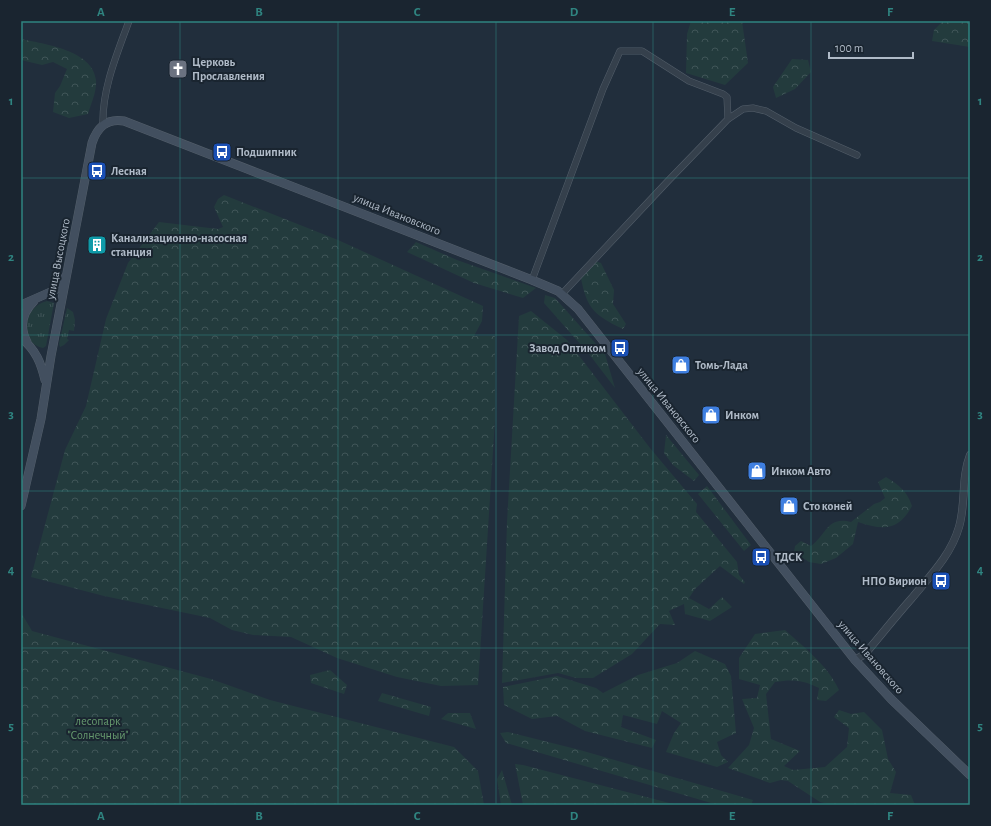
<svg xmlns="http://www.w3.org/2000/svg" width="991" height="826" font-family="'Alegreya Sans',sans-serif">
	<defs>
		<pattern id="grass-tufts" width="24" height="20" patternUnits="userSpaceOnUse"><rect width="24" height="20" fill="#233b3d"/><path d="M3 7l-1-3M5 7V3M7 7l1-3M15 17l-1-3M17 17v-4M19 17l1-3" fill="none" stroke="#405558"/></pattern>
		<pattern id="forest-crowns" width="20" height="18" patternUnits="userSpaceOnUse"><rect width="20" height="18" fill="#233b3d"/><path d="M2 6a3 3 0 1 1 6 0M12 15a3 3 0 1 1 6 0" fill="none" stroke="#405558"/></pattern>
	</defs>
	<rect width="100%" height="100%" fill="#212e3c"/>
	<path fill="url(#grass-tufts)" d="M47,301l7,2 -8,43 -3,2c-25,-5 -21,-41 4,-47z
		M67,308l6,4 2,8 -1,11 -5,-1 -2,9 2,1 -5,5 -4,2 -1,-3z"/>
	<path fill="url(#forest-crowns)" d="M691,21h51l6,42 -23,22 -39,-12 1,-39z
		M943,21h27v26l-38,-6 2,-11z
		M21,39c23,5 72,11 75,41 1,12 -5,23 -8,34l-19,4 -16,-6 2,-19 5,-7 7,-17 -14,-7 -11,3 -21,-5z
		M792,59l16,1 3,12 -16,17 -19,9 -3,-11z
		M224,195l114,45 145,66 -1,15 -8,15h21v84l-17,265 -37,1 -44,-9 -60,-19 -46,-21 -38,-2 -21,-5 -22,-12 -106,-22 -73,-19 34,-127 21,-44 20,-87 22,-56 31,-41 59,7 5,-2 -9,-20 4,-8z
		M416,242l41,18 79,28 -13,10 -49,-15 -67,-31z
		M591,260l10,3 13,27 -1,14 13,20 -3,5c-32,-15 -37,-23 -43,-56z
		M545,295l10,3 50,56 10,34 -26,-34 -45,-51z
		M531,311l36,29 83,108 47,56 -1,8 41,50 2,13 6,7 -1,2 -24,-18 -25,23 -6,9 20,11 13,-12 10,10 -22,14 -25,-7 -1,-10 -15,7 6,14 -15,-1 -28,30 -39,24h-17l-18,-5 -56,10 5,-161 12,-206z
		M666,435l33,40 -5,6 -21,-16 -9,-12z
		M886,477c13,8 21,14 26,29 -14,26 -30,24 -54,16l-5,22 -17,14 -15,6 -12,-2 -15,-10 1,-6 6,-5 10,5c16,-12 16,-30 40,-24l23,-18 6,-2 5,-4 -7,-16z
		M707,486l44,59 -7,6 -46,-57z
		M22,614l10,17 179,48 59,21 184,47 24,24 6,34h-463z
		M785,630c20,18 43,36 54,60l-13,11 -9,-1 2,-12c-16,-8 -26,-9 -44,-6l-9,12 5,45 29,12 -16,15 9,4 32,-3 22,-20 2,-19 -15,-11 5,-7 12,4 13,-2 18,18 6,29 8,13 -6,21 21,2 4,10h-83l-12,-3 -32,-21 -7,-1 -11,3 -42,-15 21,-23 5,-17 -12,-29 15,-1 3,-13 -21,-6v-21l16,-24z
		M695,651l30,13 6,12 5,57 -19,9 4,13 7,7 -11,5 -51,-15 8,-19 7,-10 -19,-12 -5,13 -34,-9 -2,12 35,13 -4,8 -67,-17 -28,-15 -25,3 -28,-14 -1,-18 54,-11 39,12 7,5 35,-18 39,-12z
		M330,670l17,15 -3,9 -33,-11 -1,-8z
		M382,693l49,14 -2,9 -51,-15z
		M448,713h22l6,16 -35,-10z
		M508,732l72,18 173,50 -2,5h-33l-212,-62 -6,-10z
		M515,764l8,1 154,40h-154z
		M502,770l10,35h-11l-4,-26z"/>
	<g fill="none" stroke-linecap="round" stroke-linejoin="round">
		<g stroke="#535e6a" stroke-width="7">
			<path id="minor" d="M103,124c-1,-35 14,-70 26,-103
				M532,280l71,-191 17,-38h22l47,30 34,13 4,3 1,22
				M562,294l106,-113 60,-62 15,-10 10,-1 13,3 30,17 61,27"/>
		</g>
		<g stroke="#535e6a" stroke-width="8">
			<path id="tertiary" d="M855,660l10,-6c16,-19 31,-38 47,-56 18,-22 39,-43 47,-71 7,-23 2,-49 11,-72"/>
		</g>
		<g stroke="#535e6a" stroke-width="9">
			<path id="secondary" d="M21,305l34,-15 11,-14
				M21,338c15,12 20,25 24,42
				M27,342c-8,-15 -5,-29 7,-41
				M21,506l20,-87 10,-63 41,-213c5,-15 14,-25 32,-22l408,159 26,11 20,18 277,351 36,39 79,76"/>
		</g>
		<use href="#minor" stroke="#35404c" stroke-width="6"/>
		<use href="#tertiary" stroke="#35404c" stroke-width="7"/>
		<use href="#secondary" stroke="#424f5f" stroke-width="8"/>
	</g>
	<path fill="none" stroke="#2f8480" stroke-width="1" stroke-opacity="0.55" d="M180,21v784M338,21v784M496,21v784M653,21v784M811,21v784M21,178h949M21,335h949M21,491h949M21,648h949"/>
	<defs>
		<g id="church-square" transform="scale(1)"><rect x="-9" y="-9" width="18" height="18" rx="4" fill="#6b7280" stroke="#1a2530"/><path d="M-1.2-6h2.4v3.5h3.3v2.4h-3.3V6h-2.4V-.1h-3.3v-2.4h3.3Z" fill="#fff"/></g>
		<g id="bus-square" transform="scale(1)"><rect x="-9" y="-9" width="18" height="18" rx="4" fill="#1a4fb4" stroke="#1a2530"/><path d="M-5-6H5V4H4V6H2V4H-2V6H-4V4H-5ZM-3.5-4V0h7V-4ZM-3.5 1.2v1.5H-2V1.2ZM2 1.2v1.5H3.5V1.2Z" fill="#fff"/></g>
		<g id="building-square" transform="scale(1)"><rect x="-9" y="-9" width="18" height="18" rx="4" fill="#0f9aa8" stroke="#1a2530"/><path d="M-4-6H4V6H1V3H-1V6H-4ZM-2.5-4.3h1.7v1.8h-1.7ZM.8-4.3h1.7v1.8H.8ZM-2.5-1h1.7V.8h-1.7ZM.8-1h1.7V.8H.8Z" fill="#fff"/></g>
		<g id="shop-square" transform="scale(1)"><rect x="-9" y="-9" width="18" height="18" rx="4" fill="#3f7fe0" stroke="#1a2530"/><path d="M-5-2.5h2.3a2.7 3.5 0 0 1 5.4 0H5L5.5 6h-11ZM-1.5-2.5h3a1.5 2.3 0 0 0-3 0Z" fill="#fff"/></g>
	</defs>
	<g fill-rule="evenodd">
		<use href="#church-square" x="178" y="69"/>
		<use href="#bus-square" x="222" y="152"/>
		<use href="#bus-square" x="97" y="171"/>
		<use href="#building-square" x="97" y="245"/>
		<use href="#bus-square" x="620" y="348"/>
		<use href="#shop-square" x="681" y="365"/>
		<use href="#shop-square" x="711" y="415"/>
		<use href="#shop-square" x="757" y="471"/>
		<use href="#shop-square" x="789" y="506"/>
		<use href="#bus-square" x="761" y="557"/>
		<use href="#bus-square" x="941" y="581"/>
	</g>
	<g text-anchor="middle" stroke-width="4" stroke-linejoin="round" paint-order="stroke">
		<g font-size="12" font-weight="bold" fill="#b0bbc8" stroke="#1a2530" text-anchor="start">
			<text x="192" y="66">Церковь<tspan x="192" dy="14">Прославления</tspan></text>
			<text x="236" y="156">Подшипник</text>
			<text x="111" y="175">Лесная</text>
			<text x="111" y="242">Канализационно-насосная<tspan x="111" dy="14">станция</tspan></text>
			<text x="606" y="352" text-anchor="end">Завод Оптиком</text>
			<text x="695" y="369">Томь-Лада</text>
			<text x="725" y="419">Инком</text>
			<text x="771" y="475">Инком Авто</text>
			<text x="803" y="510">Сто коней</text>
			<text x="775" y="561">ТДСК</text>
			<text x="927" y="585" text-anchor="end">НПО Вирион</text>
		</g>
		<g font-size="12" fill="#b0bbc8" stroke="#1a2530">
			<text transform="translate(397 214) rotate(22)" y="4">улица Ивановского</text>
			<text transform="translate(58 259) rotate(-79)" y="4">улица Высоцкого</text>
			<text transform="translate(669 405) rotate(51)" y="4">улица Ивановского</text>
			<text transform="translate(871 657) rotate(49)" y="4">улица Ивановского</text>
		</g>
		<g font-size="12" fill="#669a6e" stroke="#1a2530">
			<text x="98" y="725">лесопарк<tspan x="98" dy="14">"Солнечный"</tspan></text>
		</g>
	</g>
	<rect width="991" height="826" fill="none" stroke="#1a2530" stroke-width="44"/>
	<path d="M829 52v6h84v-6" fill="none" stroke="#b0bbc8" stroke-width="2"/>
	<text x="835" y="52" font-size="12" fill="#b0bbc8" stroke="#1a2530" stroke-width="3" paint-order="stroke">100 m</text>
	<rect x="22" y="22" width="947" height="782" fill="none" stroke="#2f8480" stroke-width="1.5"/>
	<g font-size="13" text-anchor="middle" font-weight="bold" fill="#2f8480">
		<text x="101" y="16">A</text>
		<text x="259" y="16">B</text>
		<text x="417" y="16">C</text>
		<text x="574" y="16">D</text>
		<text x="732" y="16">E</text>
		<text x="890" y="16">F</text>
		<text x="11" y="105">1</text>
		<text x="980" y="105">1</text>
		<text x="11" y="261">2</text>
		<text x="980" y="261">2</text>
		<text x="11" y="418">3</text>
		<text x="980" y="418">3</text>
		<text x="11" y="574">4</text>
		<text x="980" y="574">4</text>
		<text x="11" y="730">5</text>
		<text x="980" y="730">5</text>
		<text x="101" y="820">A</text>
		<text x="259" y="820">B</text>
		<text x="417" y="820">C</text>
		<text x="574" y="820">D</text>
		<text x="732" y="820">E</text>
		<text x="890" y="820">F</text>
	</g>
</svg>
